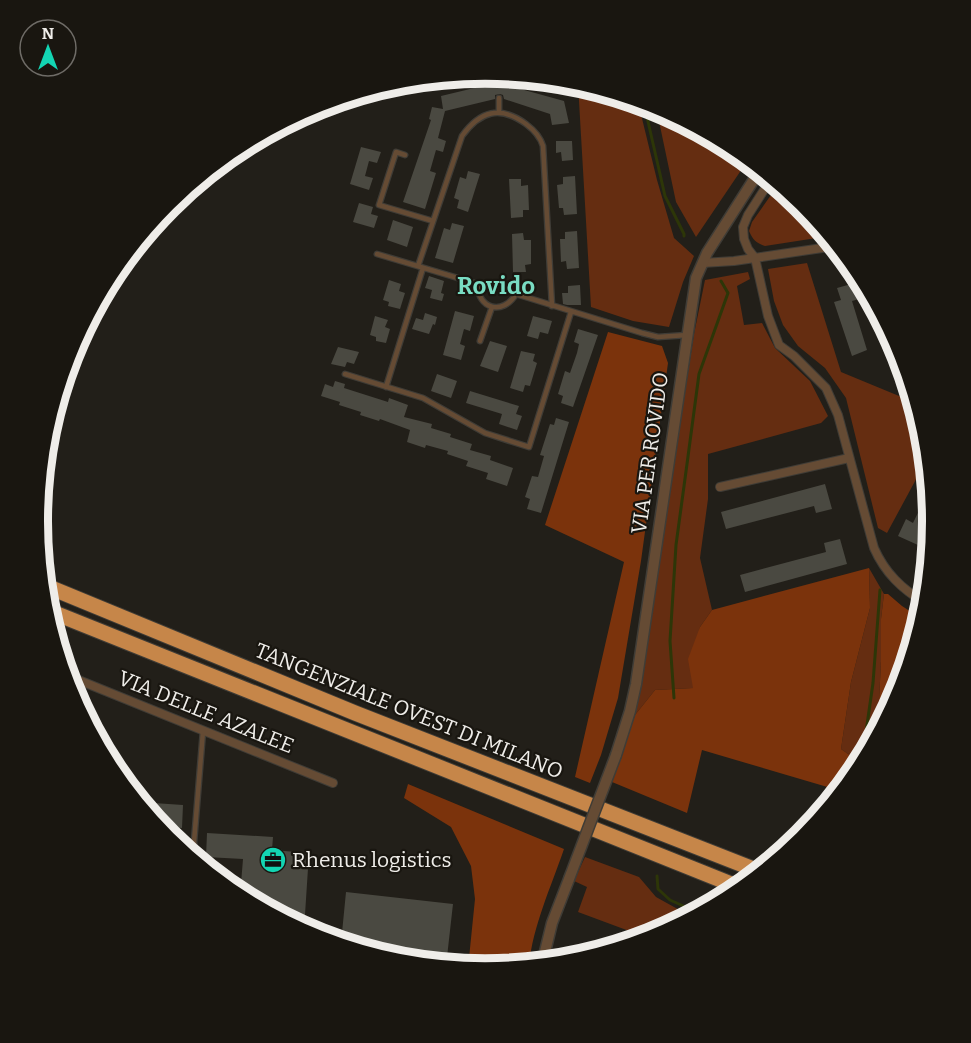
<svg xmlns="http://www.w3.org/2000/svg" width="971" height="1043" font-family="Bitter,serif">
	<rect width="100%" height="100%" fill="#221f19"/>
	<path fill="#652d11" d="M578,84l60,18 19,78 17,58 20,18 -11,26 -14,45 -36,-6 -42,-14z
		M656,107l79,42 13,11 -52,77 -20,-35z
		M778,185l25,20 21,27 -1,5 -58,9c-9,-3 -12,-6 -16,-15l3,-9z
		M807,263l34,109 75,31 9,31 2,25 -40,74 -9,-5 -32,-130 -21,-30 -27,-22 -15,-21 -9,-24 -6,-32z
		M748,272l2,7 -13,7 7,39 18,-2 13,25 35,33 18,35 -7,7 -113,31v45l-8,59 12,52 -12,17 -7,61 -38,2 -20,25 59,-381 11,-54z
		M869,568l15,26 -3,25v43l-2,39 -11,33 -17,22 -10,-7 10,-67 19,-74z
		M585,857l54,20 17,20 36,20 -35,19 -9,2 -70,-26 9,-25 -13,-6z"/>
	<path fill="#7b330c" d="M608,332l54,14 6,17 -27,198 -23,137 -17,57 -11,28 -15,-6 49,-215 -79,-37z
		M869,568l1,40 -19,74 -10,67 10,7 17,-22 11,-33 2,-39v-43l3,-25h4l14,12 20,13 -23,74 -41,78 -17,20 -139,-41 -15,63 -75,-31 23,-67 20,-25 38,-2 -5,-29 12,-32 12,-17z
		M408,784l156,65c-13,38 -31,77 -35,116l-44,4 -17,-1 7,-69 -4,-33 -20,-39 -47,-29z"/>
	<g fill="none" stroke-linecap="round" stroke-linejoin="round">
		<path stroke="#2d3608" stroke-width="3" d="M644,104l21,92 19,38v2
			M674,698l-4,-57 6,-96 11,-81 12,-90 29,-81 -7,-12
			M862,760l11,-77 7,-93
			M657,876l1,13 12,11 29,13"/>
	</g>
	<path fill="#4a4941" d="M495,83l3,3 5,-2 61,17 5,22 -17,2 -2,-11 -46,-15 -1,-4 -3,-1 -5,1v4l-50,12 -7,27 8,3 -3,11 -7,-2 -6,21 6,2 -11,36 -22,-7 28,-82 -2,-1 3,-12 11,2 -2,-13z
		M556,141h16l1,19 -11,1 -1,-9 -5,1z
		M361,147l20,5 -4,11 -8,-2 -4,15 8,2 -4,12 -19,-6z
		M468,171l12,3 -12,38 -11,-4 2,-8 -5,-2 6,-21 6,2z
		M575,176l2,38 -13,1 -1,-7h-4l-2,-23 6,-1v-7z
		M509,179h12v7l7,-1 1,25h-6v7l-12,1z
		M359,203l14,4 -2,7 7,2 -4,12 -21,-6z
		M393,220l20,7 -6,20 -20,-7z
		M452,223l12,3 -11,37 -18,-5 9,-30 6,2z
		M577,231l2,37 -12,1 -1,-8 -5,1 -1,-23h5v-7z
		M523,233l1,7h7v24l-6,1 1,7h-13l-1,-38z
		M429,276l15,5 -3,12 3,1 -2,7 -12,-3 2,-8 -7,-2z
		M389,280l12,4 -2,7 6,2 -5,16 -12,-3 1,-4 -6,-2z
		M862,281l8,15 -18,5 15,49 -15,6 -18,-54 7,-2 -4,-12z
		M580,285l1,20h-14l-4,-1 -1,-11h6v-7z
		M455,311l19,5 -4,15 -6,-2 -4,15 5,2 -4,14 -18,-5z
		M425,313l12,4 -2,8 -2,-1 -4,10 -17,-5 4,-11 7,2z
		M375,316l13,4 -3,7 5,2 -4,14 -10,-2v-4l-6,-2z
		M533,316l19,5 -4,13 -8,-2 -2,7 -11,-3z
		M578,329l20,6 -25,72 -12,-4 2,-7 -5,-2 7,-23 5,2 7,-20 2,-9 -5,-2z
		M490,341l17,5 -9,26 -18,-6z
		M338,347l21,5 -5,12 -7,-2 -2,5 -14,-3z
		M521,351l14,3 -2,7 4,2 -7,23 -5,-1 -2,7 -13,-4z
		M437,374l20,7 -6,17 -20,-7z
		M335,381l10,3 -1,4 44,14 1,-4 19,7 -4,12 28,7 -1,4 20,6 -1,3 22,7 -2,6 21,6 -1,4 23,8 -6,18 -21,-7 2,-6 -22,-7 2,-5 -21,-7 1,-3 -22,-6 -1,3 -18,-6 3,-12 -30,-11 -1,2 -19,-6 1,-3 -22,-7 1,-3 -19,-6 4,-12 8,3z
		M470,391l49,15 -3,8 6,2 -5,14 -18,-6 3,-10 -36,-11z
		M556,418l13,4 -28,91 -14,-4 3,-10 -5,-2 7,-21 6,1 6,-21 -4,-1 10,-31 4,1z
		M825,484l7,25 -16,4 -2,-7 -88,23 -5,-17z
		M930,488l3,34 -2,23 -2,5 -31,-14 8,-17 7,4z
		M840,539l7,25 -102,28 -5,-17 86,-23 -2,-9z
		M139,802l44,3 -1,23 -23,-2z
		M207,833l66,4 -1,13 37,3 -5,77 -64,-34 3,-37 -37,-2z
		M346,892l107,12 -7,62 -48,-5 -57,-18z"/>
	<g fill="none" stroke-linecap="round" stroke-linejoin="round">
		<g stroke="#3f3c36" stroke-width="7">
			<path id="service" d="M499,82v-7
				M499,98v15
				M405,155l-9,-3 -17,53 54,16
				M377,254l101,30c-1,25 25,32 38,10l126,39 16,4 29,-2
				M418,266l44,-130c18,-25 38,-31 64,-12 8,6 14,12 17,22l9,160
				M480,341l12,-34
				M345,374l78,24 62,35 44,14 42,-135
				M386,387l37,-119
				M177,845l6,-3h11
				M196,861l-2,-19 9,-111"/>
		</g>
		<g stroke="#3f3c36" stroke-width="10">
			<path id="minor" d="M771,179l-23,36 -5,12 1,12 4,10 7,9 13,58 11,29 15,11 32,32 12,27 36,133c11,25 28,41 51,55
				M702,263l32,-2 102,-15
				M720,487l129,-29
				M66,675l267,108"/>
		</g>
		<g stroke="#3f3c36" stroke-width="13">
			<path id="tertiary" d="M616,755l14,-44 6,-27 60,-406 11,-25 53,-83
				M542,964l10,-41 17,-44"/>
		</g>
		<g stroke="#3f3c36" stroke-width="17">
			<path id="motorway" d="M44,585l311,128 406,159
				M47,610l694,278"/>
		</g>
		<use href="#service" stroke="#654b34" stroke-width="4.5"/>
		<use href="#minor" stroke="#654b34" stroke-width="8"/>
		<use href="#tertiary" stroke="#654b34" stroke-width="10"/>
		<use href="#motorway" stroke="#c68649" stroke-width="15"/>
		<g stroke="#3f3c36" stroke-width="13" stroke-linecap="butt">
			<path id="tertiary-bridge" d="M569,879l47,-124"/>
		</g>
		<use href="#tertiary-bridge" stroke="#654b34" stroke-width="10"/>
	</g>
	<defs>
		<g id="office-disc" transform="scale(1.35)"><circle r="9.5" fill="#13d5b3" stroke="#191610"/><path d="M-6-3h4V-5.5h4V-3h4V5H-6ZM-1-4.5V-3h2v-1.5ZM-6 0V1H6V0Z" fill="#111"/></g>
	</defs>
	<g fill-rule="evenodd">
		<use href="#office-disc" x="273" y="860"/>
	</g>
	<g text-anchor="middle" stroke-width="4.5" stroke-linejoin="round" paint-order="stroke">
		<g font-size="21" fill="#efede9" stroke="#191610">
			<text transform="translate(650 453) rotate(-82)" y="7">VIA PER ROVIDO</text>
			<text transform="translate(409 711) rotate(22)" y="7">TANGENZIALE OVEST DI MILANO</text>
			<text transform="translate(206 712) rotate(22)" y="7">VIA DELLE AZALEE</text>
		</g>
		<g font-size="21" fill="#efede9" stroke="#191610" text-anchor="start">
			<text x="292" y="867">Rhenus logistics</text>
		</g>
		<g font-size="24" font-weight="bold" fill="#79dcc3" stroke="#191610">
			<text x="496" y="294">Rovido</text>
		</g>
	</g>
	<path d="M0 0H971V1043H0ZM48 521a437 437 0 1 1 874 0a437 437 0 1 1-874 0Z" fill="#191610" fill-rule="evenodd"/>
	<path fill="none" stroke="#efede9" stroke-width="8" d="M48 521a437 437 0 1 1 874 0a437 437 0 1 1-874 0Z"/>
	<g transform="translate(48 48)"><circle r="28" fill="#191610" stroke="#6f6c67" stroke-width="1.5"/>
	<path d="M0-4.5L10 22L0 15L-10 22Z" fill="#13d5b3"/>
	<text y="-9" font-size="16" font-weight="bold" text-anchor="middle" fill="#efede9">N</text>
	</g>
</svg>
